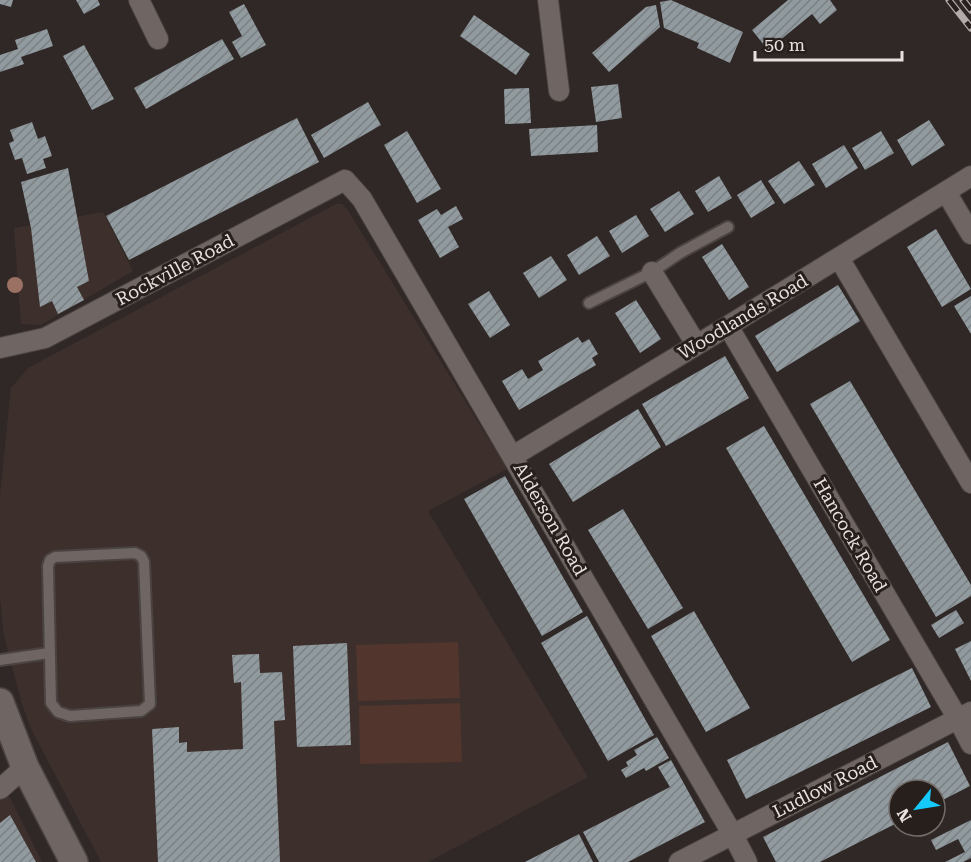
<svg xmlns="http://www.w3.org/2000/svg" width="971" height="862" font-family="'Roboto Serif',serif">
	<defs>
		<pattern id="building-hatch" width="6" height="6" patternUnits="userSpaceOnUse" patternTransform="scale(1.5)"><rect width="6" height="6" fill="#919a9e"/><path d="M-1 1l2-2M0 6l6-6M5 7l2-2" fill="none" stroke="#7a8083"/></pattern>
	</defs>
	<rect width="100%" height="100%" fill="#302826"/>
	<path fill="#3d302c" d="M336,204h6l5,5 160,260 -79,42 160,266 -160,85h-327l-71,-135 -8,-23 -18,-68 -4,-38v-103l11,-107 17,-20z
		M103,212l30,59 -92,54 -20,-1 -7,-96z
		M0,778l42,84h-42z"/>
	<path fill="#52352c" d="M458,642l2,56 -102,3 -2,-56z
		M460,703l2,59 -102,2 -1,-58z"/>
	<path fill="url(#building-hatch)" d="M0,0h13l-2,7 -11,-3z
		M76,0h22l2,5 -16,9z
		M671,0l72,32 -13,31 -33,-15 2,-5 -35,-15 -4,-26z
		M788,0h42l7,10 -17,14 -8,-10 -44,36 -16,-20z
		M244,4l22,41 -25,13 -9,-16 10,-6 -13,-24z
		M656,5l4,22 -51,45 -17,-19 54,-46z
		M474,15l56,39 -14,21 -56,-39z
		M47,29l6,17 -32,11 3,7 -24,8v-17l18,-6 -3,-9z
		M222,39l12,20 -88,50 -12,-21z
		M84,45l30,54 -22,11 -29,-54z
		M618,84l4,34 -26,4 -5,-35z
		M529,88l2,35 -26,1 -1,-35z
		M368,102l13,23 -57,33 -13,-23z
		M297,118l22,44 -190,98 -23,-44z
		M929,120l16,25 -33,21 -15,-26z
		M32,122l6,17 7,-3 7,20 -9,3 3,9 -19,6 -5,-16 -7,2 -6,-17 5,-2 -4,-11z
		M597,125l1,27 -67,4 -2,-27z
		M407,131l34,58 -24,14 -33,-58z
		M881,131l13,22 -29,17 -13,-22z
		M844,145l14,23 -32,20 -14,-24z
		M799,161l16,24 -31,19 -16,-23z
		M68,168l21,113 -12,6 7,13 -26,14 -6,-13 -12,6 -9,-79 -10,-46z
		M719,176l13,22 -24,14 -13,-21z
		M761,180l14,23 -24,15 -14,-23z
		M679,191l15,23 -29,18 -15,-23z
		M456,206l7,13 -15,8 11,20 -19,11 -22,-38 19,-11 4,6z
		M636,215l13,21 -27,17 -13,-22z
		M936,229l35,60 -29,18 -35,-60z
		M597,236l13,20 -31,19 -12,-20z
		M722,244l27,43 -20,13 -27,-43z
		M551,256l16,24 -28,18 -16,-25z
		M838,285l22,36 -83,51 -22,-36z
		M489,291l21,34 -20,13 -22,-34z
		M971,296v38l-17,-28z
		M636,300l25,39 -21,14 -25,-40z
		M578,337l4,6 7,-4 9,15 -6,4 4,7 -77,45 -17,-29 20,-12 6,10 15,-9 -5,-9z
		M725,356l24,42 -83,48 -24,-42z
		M850,381l121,204v11l-35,21 -126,-213z
		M638,409l23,38 -88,55 -24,-38z
		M764,426l126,214 -38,22 -126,-214z
		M505,476l78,136 -41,24 -78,-137z
		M623,509l60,99 -35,21 -60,-99z
		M956,610l8,13 -25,15 -8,-13z
		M694,611l56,97 -44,24 -55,-96z
		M587,616l67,119 -46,26 -67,-118z
		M971,641v40l-16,-32z
		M347,643l4,102 -54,2 -4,-101z
		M259,654l1,19 22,-1 3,48 -11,1 6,141h-122l-6,-133 27,-2v16l8,-1v10l56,-3 -2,-67 -7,1 -2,-28z
		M912,668l19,39 -185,92 -19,-39z
		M657,737l12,21 -23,13 -2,-3 -18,10 -5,-8 7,-4 -2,-4 11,-7 -3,-5z
		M948,742l22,44 -35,18v-14h-36v32l-79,40h-44l-13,-25z
		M671,760l34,62 -77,40h-29l-16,-30 87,-45 -12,-20z
		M10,815l26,47h-36v-39z
		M971,820v38l-8,4h-18l20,-10 -7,-13 -22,11 -5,-10z
		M579,834l14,28h-68z"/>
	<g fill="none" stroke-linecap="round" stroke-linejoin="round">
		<g stroke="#4a4341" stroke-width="14">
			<path id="lane" d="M589,303l63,-31 28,-19 48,-26
				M135,553l6,3 3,6 6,142 -9,7 -71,5 -12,-4 -7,-9 -3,-137 2,-6 5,-3z
				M0,660l49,-7"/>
		</g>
		<g stroke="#4a4341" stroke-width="22">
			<path id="street" d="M139,0l19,39
				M548,0l11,91
				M946,192l25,42
				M839,258l132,225
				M652,272l44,72
				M728,326l230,393 13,25
				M0,348l45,-10 300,-158 17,19 371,636 14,27
				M513,456l215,-130 243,-150
				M0,789l25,-22
				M679,862l292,-150"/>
		</g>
		<g stroke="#4a4341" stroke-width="30">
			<path id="secondary" d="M0,702l25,65 49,95"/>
		</g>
		<use href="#lane" stroke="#6f6663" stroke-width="10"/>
		<use href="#street" stroke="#6f6663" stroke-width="20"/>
		<use href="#secondary" stroke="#6f6663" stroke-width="27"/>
		<g stroke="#b2abaa" stroke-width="7">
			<path id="rail" d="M949,0l22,28
				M963,0l8,10"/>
		</g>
		<use href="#rail" stroke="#261f1c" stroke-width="4.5" stroke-dasharray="14" stroke-linecap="butt"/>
	</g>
	<circle fill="#9b7164" cx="15" cy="285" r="8"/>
	<g text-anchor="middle" stroke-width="6" stroke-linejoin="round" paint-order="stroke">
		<g font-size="18" fill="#e7e1e0" stroke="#261f1c">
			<text transform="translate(175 270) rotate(-28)" y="6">Rockville Road</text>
			<text transform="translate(743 317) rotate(-31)" y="6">Woodlands Road</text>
			<text transform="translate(550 519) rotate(60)" y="6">Alderson Road</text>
			<text transform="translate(850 535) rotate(60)" y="6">Hancock Road</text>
			<text transform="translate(825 787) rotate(-27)" y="6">Ludlow Road</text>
		</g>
	</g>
	<g transform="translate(917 808) rotate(240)"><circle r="28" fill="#261f1c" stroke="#736d6a" stroke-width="1.5"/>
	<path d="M0-4.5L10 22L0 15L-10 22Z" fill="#15cafb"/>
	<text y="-9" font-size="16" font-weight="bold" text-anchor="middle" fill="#e7e1e0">N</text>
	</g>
	<path d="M755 51v9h147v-9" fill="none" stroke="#e7e1e0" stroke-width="3"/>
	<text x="764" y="51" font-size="18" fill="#e7e1e0" stroke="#261f1c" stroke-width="4.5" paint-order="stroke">50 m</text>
</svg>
